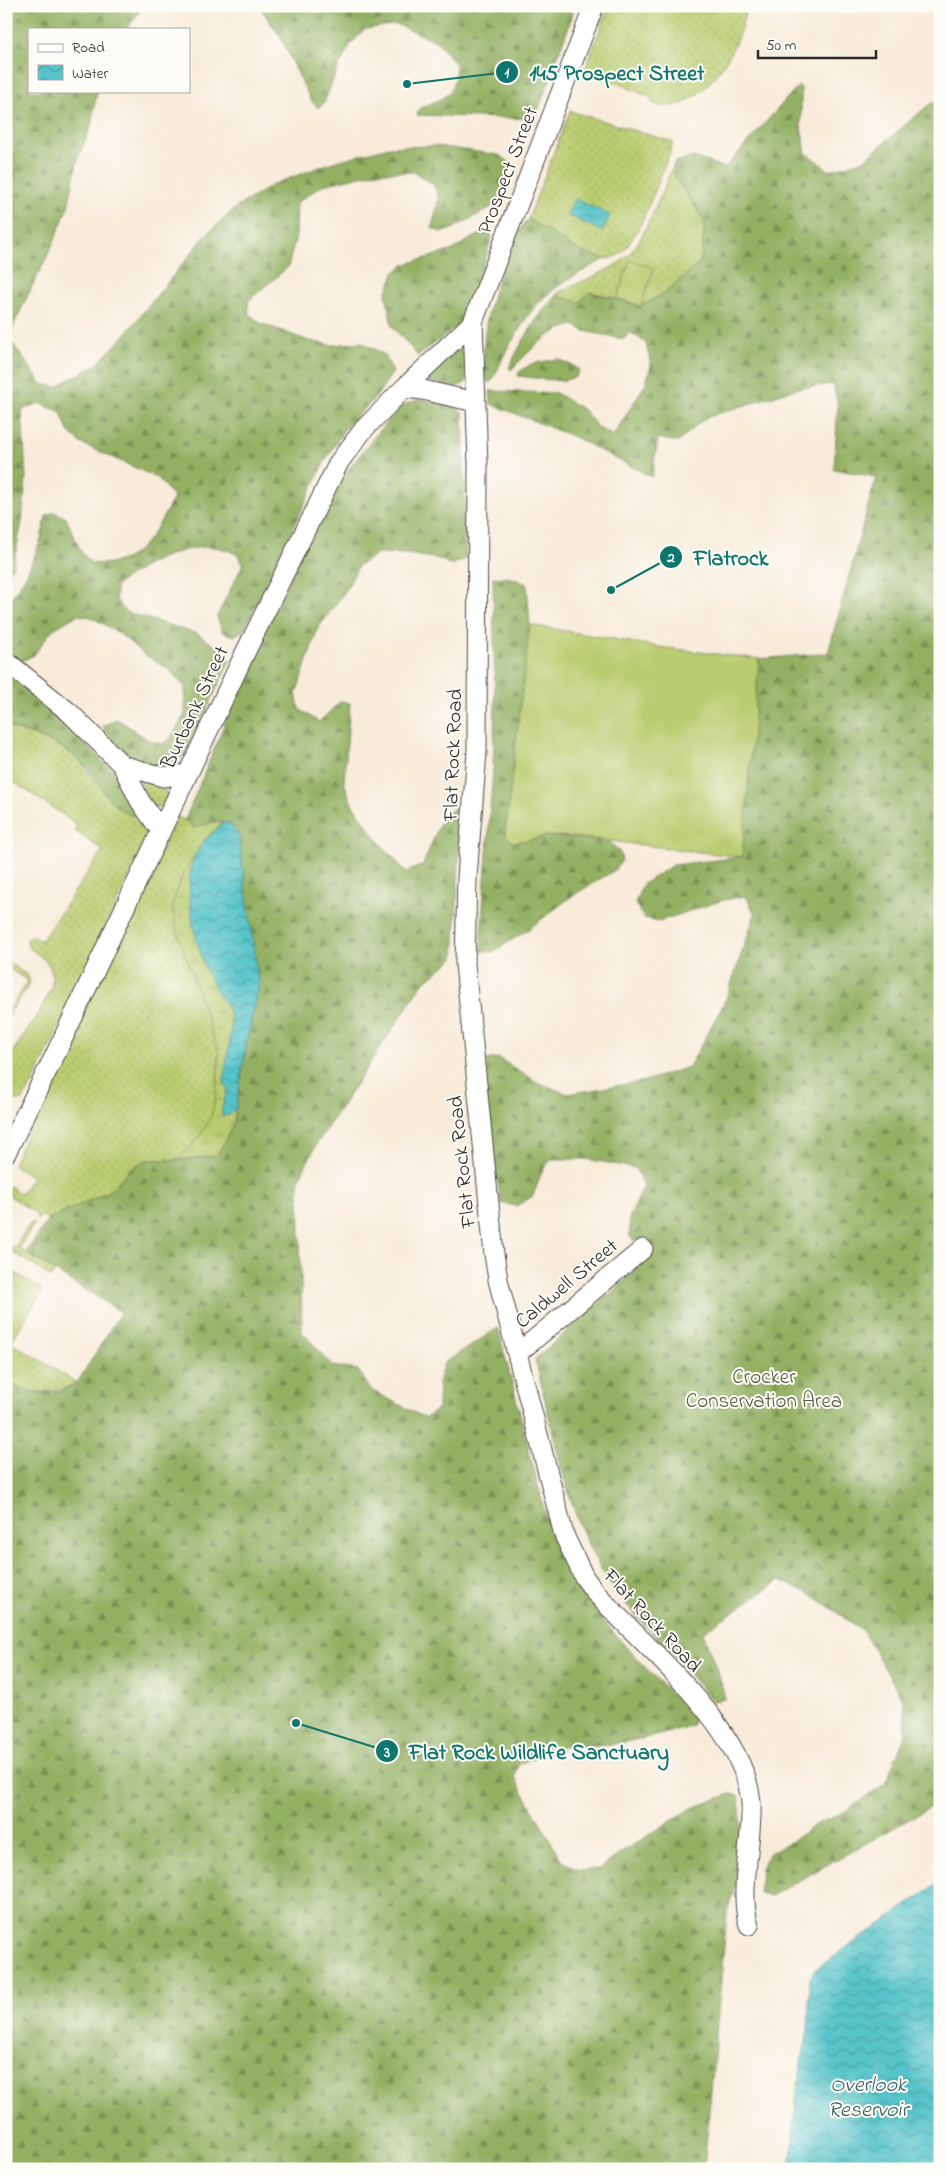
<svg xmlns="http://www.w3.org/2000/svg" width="946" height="2175" font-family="'Indie Flower',sans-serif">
	<defs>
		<pattern id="grass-dots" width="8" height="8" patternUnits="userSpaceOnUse" patternTransform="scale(1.25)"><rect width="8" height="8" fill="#bacc70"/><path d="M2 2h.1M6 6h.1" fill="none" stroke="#a0af61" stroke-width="1.8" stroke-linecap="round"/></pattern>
		<pattern id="forest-firs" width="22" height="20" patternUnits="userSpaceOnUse" patternTransform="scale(1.25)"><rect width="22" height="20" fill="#93b062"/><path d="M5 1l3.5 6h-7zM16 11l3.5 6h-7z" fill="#788f51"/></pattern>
		<pattern id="wetland-marsh" width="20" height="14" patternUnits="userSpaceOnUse" patternTransform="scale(1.25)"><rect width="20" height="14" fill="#bacc70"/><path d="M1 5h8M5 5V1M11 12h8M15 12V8" fill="none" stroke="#a0af61"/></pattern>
		<pattern id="water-waves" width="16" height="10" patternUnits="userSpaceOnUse" patternTransform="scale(1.25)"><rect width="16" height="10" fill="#57c4ca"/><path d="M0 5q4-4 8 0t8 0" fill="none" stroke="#489fa4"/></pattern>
	</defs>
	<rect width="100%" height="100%" fill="#fdfcf7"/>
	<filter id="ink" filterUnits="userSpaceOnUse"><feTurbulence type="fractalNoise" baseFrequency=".02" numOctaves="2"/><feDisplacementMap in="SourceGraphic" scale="10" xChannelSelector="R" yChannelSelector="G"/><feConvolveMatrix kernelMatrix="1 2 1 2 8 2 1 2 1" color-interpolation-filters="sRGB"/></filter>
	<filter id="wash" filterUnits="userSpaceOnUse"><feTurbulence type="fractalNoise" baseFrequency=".0096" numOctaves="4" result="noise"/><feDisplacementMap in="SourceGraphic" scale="20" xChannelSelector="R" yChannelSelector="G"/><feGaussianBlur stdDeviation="1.12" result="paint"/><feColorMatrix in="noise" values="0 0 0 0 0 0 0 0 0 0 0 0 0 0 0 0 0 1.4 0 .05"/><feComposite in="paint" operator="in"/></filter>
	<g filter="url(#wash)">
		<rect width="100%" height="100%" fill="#f8ebd9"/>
		<path fill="url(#grass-dots)" stroke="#727c4e" d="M609,6h137c-3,38 -47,115 -93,98l-3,-7 -59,-25 -8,3z
			M6,103l8,23 2,91 -10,19z
			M570,111l103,31 -4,13c-11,26 -29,82 -49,99 -6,4 -15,6 -22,5 -25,-8 -48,-26 -70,-40z
			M675,162l-1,13 31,47 -4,39 -36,32 -24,13 12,-37 -23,-8 -13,37 -28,-6 -9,10 -22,-5v-4c19,-10 55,-23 68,-36 20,-18 37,-70 49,-95z
			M6,726l48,17 24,15 12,17 45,34 13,22 -2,9 -114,245 -10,16 -16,-3v-36l34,-51 12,-24v-11l-2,-9 -5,-7 -17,-13 -1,-7 2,-4h4l8,5 62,-91 -29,-19 3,-7 -71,-47z
			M141,778l25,13 1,5 -6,11 -9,-1 -13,-27z
			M177,817l8,3 9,8 20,-6 9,1 -17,15 -24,38 -10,30 5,24 42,124 -3,41 -5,23 -12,19 -11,13 -13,10h-28l-16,8 -20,22 -63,30 -7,-4 -3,3 -2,-1 1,-3 -31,-22 4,-7 11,8 11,-17 -19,-13z
			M6,961l21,14 3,6 -3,7 -21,31v-5l22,-33 -22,-14z
			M33,1222l2,1 -16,25 36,23 -4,6 -44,-29 2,-3 5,3 16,-24z
			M6,1267l37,23 -32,52 66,41c-28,14 -42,10 -71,0z"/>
		<path fill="url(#forest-firs)" stroke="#5f6e46" d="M6,6h138l-17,23h-98v62h68l-6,35 -13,32 -10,49 -15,37 -39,80 -4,16 32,44 14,3 40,-22 28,-29 82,-101 31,-28 37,-23 59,-22 56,-15 48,-1 62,9 10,7 -6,28 -11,17 -42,23 -9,2 -9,-4 7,-30 -6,-14 -19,-12h-37l-54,13 -26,17 -1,34 -8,31 -40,34 1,13 11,9 49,18 23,4 30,-3 23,13 8,17 -17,25 -32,33 -19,31 -81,169 -10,6 -12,-4 -5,-16 26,-52 -4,-9c-8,-3 -18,-8 -26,-8 -32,-2 -73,19 -97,39v14l10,12 72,22 26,18 6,9 -45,93c-30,35 -59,-1 -81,-24l-1,-4 14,-7 30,20 15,5 8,-5 15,-25v-27l-16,-18 -24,-14 -26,-22 -28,-16 -14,-2 -25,15 -18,25 -12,6 -16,-12v-43l20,-30 15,-36 5,-24 8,-4 12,6 15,34 10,11c48,6 62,-29 83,-65l-16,-20 -78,-35 -12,-12 -7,-19 -22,-9 -17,7 4,68 -4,44 -9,44 -7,9v-339l10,-19 -2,-91 -8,-23z
			M259,6h313l1,8 -38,105 -118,-4 2,-6c27,-14 35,-9 37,-45l-20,-23 -40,-17 -31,5 -15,16 -13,25 -13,33 -6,5 -7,-7 -30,-63z
			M798,86l3,2v39l5,26 24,18 34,-11 66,-56 10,-3v1701l-169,94 -12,-3 2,-25 8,-15 22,-11 22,-16 31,-14 41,-28 21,-50 -2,-33 -42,-71 -50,-35 -32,-15 -77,52 18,50 4,17 -13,2c-13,-16 -27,-33 -41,-49 -24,-25 -48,-48 -67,-78 -38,-60 -51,-146 -69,-215l106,-93 8,-17 -4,-9 -11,1 -4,-4 -1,-19 15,-32 -9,-18 -48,-9h-36l-9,12 -9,25 -17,10 -15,-3 -22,-142 19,-3 41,25 29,11 77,-13 44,-14 37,-68 29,-85 -9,-18 -23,4 -63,21 -16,-3 -9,-15 8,-19 30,-19 69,-8 17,-198 69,-6 48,-176 -42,-8 4,-64 -5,-21 -35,4 -93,30 -27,24 -20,-4 -6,39 -80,-41 -81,-32 -1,-13 66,2 28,17 13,17 16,9 33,-53 5,-18 -5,-22 -16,-11 -6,7 -40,-8 -10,-6c-26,5 -45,27 -63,45l-2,-2c12,-26 29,-54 49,-75l1,4 21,5 9,-10 52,14 24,-13 36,-32 4,-39 -31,-47 1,-13 19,-5 31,11z
			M528,219l50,31 27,9c-20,11 -41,21 -59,37 -16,13 -27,35 -39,53 -6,11 -9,23 -17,34l-7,-6c1,-19 0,-40 4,-58 6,-30 21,-77 41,-100z
			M489,231l3,5 -21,70 -11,18 -42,32 -26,-30 -6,-32 8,-21 9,-8 50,-15 19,-12z
			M464,343l2,39c-10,9 -27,3 -38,-1l-1,-2z
			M557,359l17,7 5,4 -3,7 -14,4 -44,-5 1,-4 12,-8z
			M420,399l35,7 8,7 3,146 -15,6 -11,-6 -33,-5 -29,-1 -20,13 -12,24 -28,38 -22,66 3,15 20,13 22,-21 9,2 -6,79 8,22 25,35 29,33 17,-7 19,-47 13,-10 6,13 -7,137 -31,25 -106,160 -18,36 3,153 31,34 25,4 13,20 54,28 13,-9 1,-30 5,-16 54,-35 46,181c25,86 87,146 150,206l-2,10 -32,10 -46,9 -53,3 -42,17 -4,14 47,83 18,9 19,-1 26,-19 65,-41 40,-15 8,1c7,39 2,80 -11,117l-23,257h-698v-786l28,10 28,-2 15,-8 44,-71 -95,-59 22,-33 63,-30 20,-22 16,-8h38l33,-5 15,-30 13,-80 13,-60 -31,-162 -14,-1 -21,6 -8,-8 49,-119 85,-189 31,-45 39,-48 12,-13z
			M493,577l18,1 16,6 3,41 -25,210 24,5 17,-4 63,5 10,10 3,9 -7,10 -43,26 -46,35 -33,21 -11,-1 -1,-15 12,-166 2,-63z
			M6,672l106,97 24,45 -4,2c-32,-16 -32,-39 -55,-58 -20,-17 -46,-25 -71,-32z"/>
		<path fill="url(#wetland-marsh)" stroke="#727c4e" d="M223,823h6l9,11 21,151 -13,60 -13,80 -15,30 -43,5 13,-10 11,-13 12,-19 5,-23 3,-41 -42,-124 -5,-24 10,-30 24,-38z"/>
		<path fill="#bacc70" stroke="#727c4e" d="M630,260l24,8 -13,38 -24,-8z
			M530,625l136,23 93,11 -17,198 -166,-20 -30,-1 -17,4 -16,2 -8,-7z"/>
		<path fill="url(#water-waves)" stroke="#41787a" d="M575,199l35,16 -8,16 -35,-16z
			M223,823h6l9,11 21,151 -13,60 -10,63 -7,7 -7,1v-8l6,-20 -3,-3 -1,-6c2,-19 10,-48 6,-65 -3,-10 -17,-28 -22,-40 -12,-25 -26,-90 -14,-116 6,-14 18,-25 29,-35z
			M940,1882v287h-150l7,-79 11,-61 2,-51 6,-9z"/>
	</g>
	<g filter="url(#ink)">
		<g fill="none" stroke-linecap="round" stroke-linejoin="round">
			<g stroke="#4a4845" stroke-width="21">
				<path id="minor" d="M594,6l-121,316 5,142 -1,288 -10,125 -2,87 29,290 4,26 66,255 20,42 11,15c49,55 150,135 156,211 2,36 -13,90 -2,122
					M404,388l19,2 52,12
					M6,661l64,52 52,52 18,36 21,30
					M122,765l41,12 24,-3
					M6,1153l51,-102 188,-398 94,-191 25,-33 40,-41 69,-66
					M518,1353l125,-104"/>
			</g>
			<use href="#minor" stroke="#fff" stroke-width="19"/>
		</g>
	</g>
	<g text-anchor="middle" stroke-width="4" stroke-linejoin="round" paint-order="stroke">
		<g font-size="21" fill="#2b2b2b" stroke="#fdfcf7">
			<text transform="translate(507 170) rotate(-69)" y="7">Prospect Street</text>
			<text transform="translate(194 707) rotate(-65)" y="7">Burbank Street</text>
			<text transform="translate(452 755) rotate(-88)" y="7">Flat Rock Road</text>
			<text transform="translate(461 1162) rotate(-96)" y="7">Flat Rock Road</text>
			<text transform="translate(566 1283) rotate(-40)" y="7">Caldwell Street</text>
			<text transform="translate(653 1620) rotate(47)" y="7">Flat Rock Road</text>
		</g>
		<g font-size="21" fill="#565b40" stroke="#fdfcf7">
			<text x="764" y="1383">Crocker<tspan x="764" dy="24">Conservation Area</tspan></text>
		</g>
		<g font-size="22" font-style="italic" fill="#3a6163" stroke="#fdfcf7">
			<text x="868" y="2091">Overlook<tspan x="868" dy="25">Reservoir</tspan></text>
		</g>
	</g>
	<path fill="none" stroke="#0f766e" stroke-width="2" d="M407 84L507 72M611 590L671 557M296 1723L387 1751"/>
	<g fill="#0f766e" stroke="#fdfcf7" stroke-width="2">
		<circle cx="407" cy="84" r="5"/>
		<circle cx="611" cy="590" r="5"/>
		<circle cx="296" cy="1723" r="5"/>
		<circle cx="507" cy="72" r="12"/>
		<circle cx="671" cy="557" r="12"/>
		<circle cx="387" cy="1751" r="12"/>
	</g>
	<g font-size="15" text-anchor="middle" font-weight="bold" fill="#fff">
		<text x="507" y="77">1</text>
		<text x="671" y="562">2</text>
		<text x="387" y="1757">3</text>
	</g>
	<g font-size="22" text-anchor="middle" font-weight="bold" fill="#0f766e" stroke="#fdfcf7" stroke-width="4" stroke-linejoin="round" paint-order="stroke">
		<text x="617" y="80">145 Prospect Street</text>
		<text x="731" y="565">Flatrock</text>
		<text x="539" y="1759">Flat Rock Wildlife Sanctuary</text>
	</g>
	<rect width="946" height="2175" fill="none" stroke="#fdfcf7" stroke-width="25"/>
	<rect x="28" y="28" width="162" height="65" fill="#fdfcf7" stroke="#a9a8a5"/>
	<rect x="38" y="44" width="25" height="8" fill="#ffffff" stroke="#a9a8a5"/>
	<text x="72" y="52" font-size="15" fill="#2b2b2b">Road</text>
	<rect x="38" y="65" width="25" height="15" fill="url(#water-waves)" stroke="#a9a8a5"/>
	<text x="72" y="78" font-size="15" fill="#2b2b2b">Water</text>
	<path d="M758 50v8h118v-8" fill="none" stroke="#2b2b2b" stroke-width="2.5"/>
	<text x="766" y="50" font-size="15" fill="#2b2b2b" stroke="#fdfcf7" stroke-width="4" paint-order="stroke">50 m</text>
</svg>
